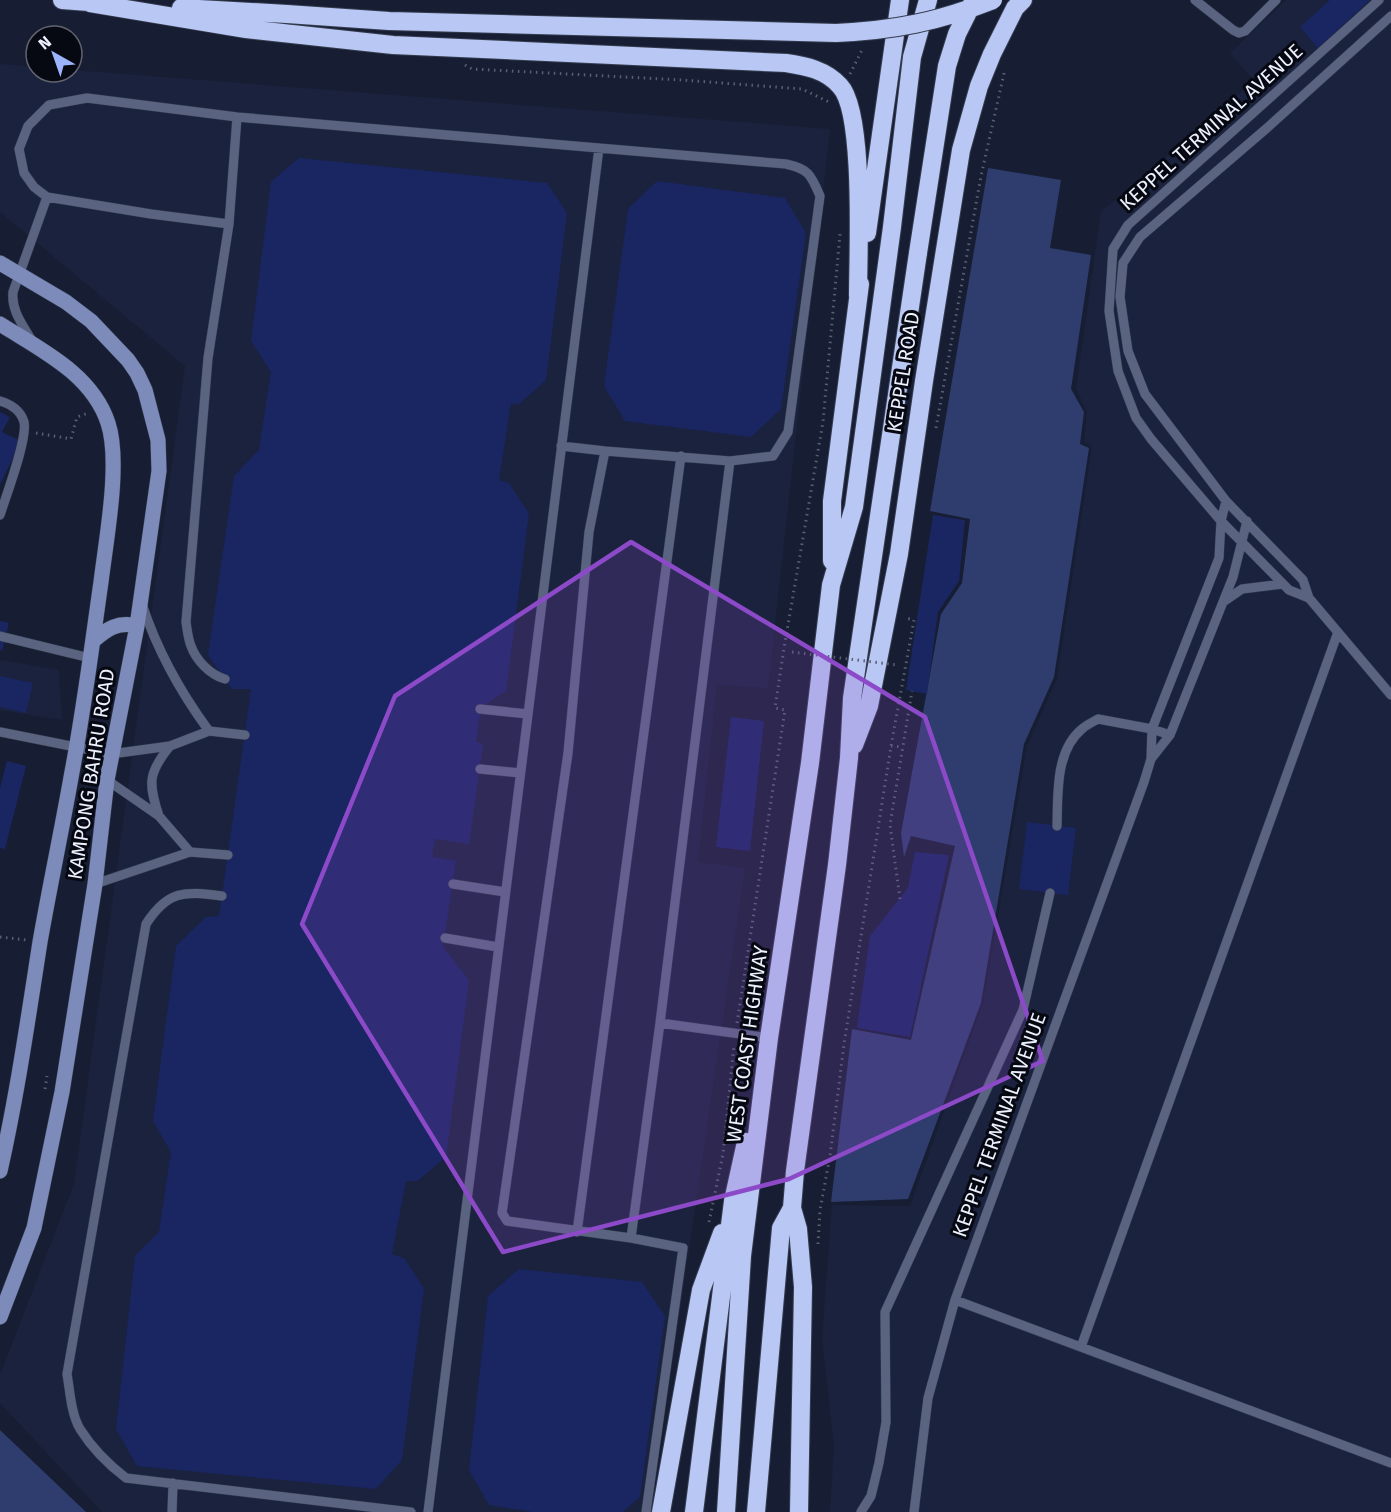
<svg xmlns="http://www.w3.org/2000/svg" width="1391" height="1512" font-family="'Fira Sans',sans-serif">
	<rect width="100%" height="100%" fill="#171e33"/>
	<path fill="#1a223e" d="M1286,0h105v1512h-561l4,-65 -12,-110 10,-132 78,1 73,-203 44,-257 30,-67 35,-233 -8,-4 3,-30 -11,-23 25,-177 153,-131 -24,-28z
		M0,64l36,3v5h36v-2l758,59 -62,559 -51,-3 -19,177 47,6 -74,505 -22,139h-547l-102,-109v-28l74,-191 111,-818 -185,-154z
		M0,660l59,10 3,50 -62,-10z"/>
	<path fill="#2f3d6e" d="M988,168l73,12 -11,68 41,7 -20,134 13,23 -4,32 9,4 -35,229 -30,67 -43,259 -73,196 -77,3 21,-173 59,11 44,-194 -44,-10 -7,21 -3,-24 40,-219 21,-31 8,-64 -40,-8z
		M0,1430l86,82h-86z"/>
	<path fill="#1a2662" d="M1330,0h40l-52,48 -18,-21z
		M299,158l248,25 20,30 -21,167 -28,25 -7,-2 -12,77 10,3 20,31 -23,177 -25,16 -5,35 7,2 -14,100 -34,-5 -3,18 24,4 -13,86 26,33 -23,177 -29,24h-11l-14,73 13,5 19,30 -22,171 -26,29 -239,-23 -21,-37 19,-173 24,-24 12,-80 -18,-31 23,-175 30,-29 13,-1 3,-20 29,-207h-19l-24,-34 26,-179 25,-26 12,-78 -20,-31 20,-159z
		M657,181l128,17 21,35 -25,176 -30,28 -126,-16 -21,-35 24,-177z
		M0,412l10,5 -8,15 19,9 -21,44z
		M933,515l32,5 -6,61 -21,31 -11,82 -21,-4z
		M0,621l9,2 -7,28 -2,-1z
		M0,676l33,7 -7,30 -26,-6z
		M731,717l33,4 -14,130 -34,-4z
		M7,761l19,5 -21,83 -5,-1v-60z
		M1027,822l49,6 -8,67 -49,-6z
		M915,852l34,3 -39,182 -53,-9 13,-92 38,-48z
		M519,1269l123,13 23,34 -25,181 -17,15h-90l-44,-7 -20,-35 19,-174z"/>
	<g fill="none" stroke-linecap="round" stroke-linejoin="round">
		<g stroke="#353c4f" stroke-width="10">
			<path id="lane" d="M1195,0l38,30 6,3 6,-2 31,-31
				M1391,16l-124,112 -127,109 -17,26 -3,34 8,54 17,43 81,107 77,79 6,18 82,97
				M229,224l-78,-10 -104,-17 -13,-10 -10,-14 -5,-24 9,-23 21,-21 38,-7 150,19 549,47c23,5 25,11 34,32l-32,236 -15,24 -43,5
				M32,341c-9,-16 -21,-30 -19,-49l34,-95
				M0,401c11,3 21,10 24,21 4,16 -18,74 -24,93
				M561,446l44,5
				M1309,598l-20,-8 -68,-69 -70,-82 -15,-21 -18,-47 -9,-60 4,-62 15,-24 251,-225
				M1223,602l19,-13 41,-5
				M142,604c15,46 39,89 67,127
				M0,636l90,22
				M225,679c-15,-4 -29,-19 -34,-33 -3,-7 -4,-17 -5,-24l22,-264 21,-134 8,-107
				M480,709l48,5
				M0,732l111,22 59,-8 39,-15 36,4
				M1151,759l19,-24 53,-133 10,-25 14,-56
				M480,769l40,4
				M107,780l52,36 31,36
				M159,816c-11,-33 -11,-43 11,-70
				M1057,826c1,-31 -2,-75 25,-97 4,-4 11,-7 16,-10l54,10 18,6
				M95,884l95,-32 38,3
				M453,884l52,8
				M222,896c-38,-5 -54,-6 -76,28l-79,450c3,17 4,40 13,55 12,19 29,36 46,49l285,34
				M445,938l53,9
				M660,1023l109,15
				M577,1232l104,-776
				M631,1238l29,-215 70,-562 -125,-10 -16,81 -21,221 -66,460 5,8 124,17 52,10 -37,264
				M955,1300l436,163
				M1081,1347l257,-715
				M172,1512l1,-29
				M428,1512l171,-1364
				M861,1512l10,-16 8,-33 7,-41 -1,-110 138,-302 27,-117
				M914,1512l14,-114 27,-98 189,-518 7,-23 1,-30 67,-171 2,-37 5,-20"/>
		</g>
		<g stroke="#353c4f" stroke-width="16">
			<path id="secondary" d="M0,263l66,39 25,19 37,39 9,13 8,17 13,50 1,31 -22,155 -30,154 -12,104 -33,208 -28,136 -34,89
				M0,324c41,26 92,50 108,99 13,39 -2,117 -7,159 -9,63 -17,127 -29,190 -10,57 -22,113 -32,170 -12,77 -23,154 -40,229
				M93,641c14,-12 25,-20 44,-15"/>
		</g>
		<g stroke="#353c4f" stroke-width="20">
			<path id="highway" d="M62,0l40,3
				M90,3l156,26 147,16 393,18c20,3 40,7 54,23 25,26 18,169 18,210
				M181,8l106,6
				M867,233l33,-233
				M832,561v-60l28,-217
				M854,745l15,-39 30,-152 25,-173 37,-231 18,-64 13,-32 23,-46 8,-8
				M792,1208l6,21 5,58 -4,225
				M661,1512l40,-222 21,-57
				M694,1512l39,-311 13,-59
				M726,1512l16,-256 27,-218 41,-275 21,-178 23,-78 38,-280 20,-170 16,-57
				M756,1512l25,-284 11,-20 3,-37 42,-306 12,-107 3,-60 66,-445"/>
		</g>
		<path stroke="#5a6072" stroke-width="3" stroke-dasharray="1.5 4.5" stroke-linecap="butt" d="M465,65l7,4 210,11 120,9 27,13
			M850,74l13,-26
			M936,428l45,-252 24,-107
			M36,433l35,6 6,-22 11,-4
			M891,746l12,1
			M900,899l-10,-74 22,-134
			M0,937l27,3
			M737,1023l48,-313 -10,-2 9,-60 39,-226 17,-188
			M45,1089l2,-13
			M709,1222l14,-68 11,-109
			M818,1244l2,-34 10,-54 14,-112 47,-298 23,-126 -8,-2"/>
		<use href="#lane" stroke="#5a6481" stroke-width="9"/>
		<use href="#secondary" stroke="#7c8bba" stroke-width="15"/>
		<use href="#highway" stroke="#b8c7f3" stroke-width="18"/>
		<g stroke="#353c4f" stroke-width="20" stroke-linecap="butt">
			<path id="highway-bridge" d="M287,14l102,7 447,12c60,-3 101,-11 157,-33
				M918,253l29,-187 10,-32 15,-30"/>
		</g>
		<path stroke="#5a6072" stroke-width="3" stroke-dasharray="1.5 4.5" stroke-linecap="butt" d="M792,652l105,13"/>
		<use href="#highway-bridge" stroke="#b8c7f3" stroke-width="18"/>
	</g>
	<path fill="#8c4ac8" fill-opacity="0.2" stroke="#8c4ac8" stroke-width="4.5" stroke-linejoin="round" d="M631,542l294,175 118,344 -254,118 -286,73 -201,-328 93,-228z"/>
	<g text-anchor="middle" stroke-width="6" stroke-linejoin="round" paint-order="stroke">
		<g font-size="20" fill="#edf1fd" stroke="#060812">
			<text transform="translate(1211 127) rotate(-42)" y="7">KEPPEL TERMINAL AVENUE</text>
			<text transform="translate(903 372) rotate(-81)" y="7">KEPPEL ROAD</text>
			<text transform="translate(91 774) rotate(-81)" y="7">KAMPONG BAHRU ROAD</text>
			<text transform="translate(747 1044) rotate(-82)" y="7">WEST COAST HIGHWAY</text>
			<text transform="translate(999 1125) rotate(-70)" y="7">KEPPEL TERMINAL AVENUE</text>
		</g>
	</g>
	<g transform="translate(54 54) rotate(320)"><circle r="28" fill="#060812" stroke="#626570" stroke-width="1.5"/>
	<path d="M0-4.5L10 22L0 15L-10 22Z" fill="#9cb4fd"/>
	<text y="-9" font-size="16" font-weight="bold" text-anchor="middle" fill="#edf1fd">N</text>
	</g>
</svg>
